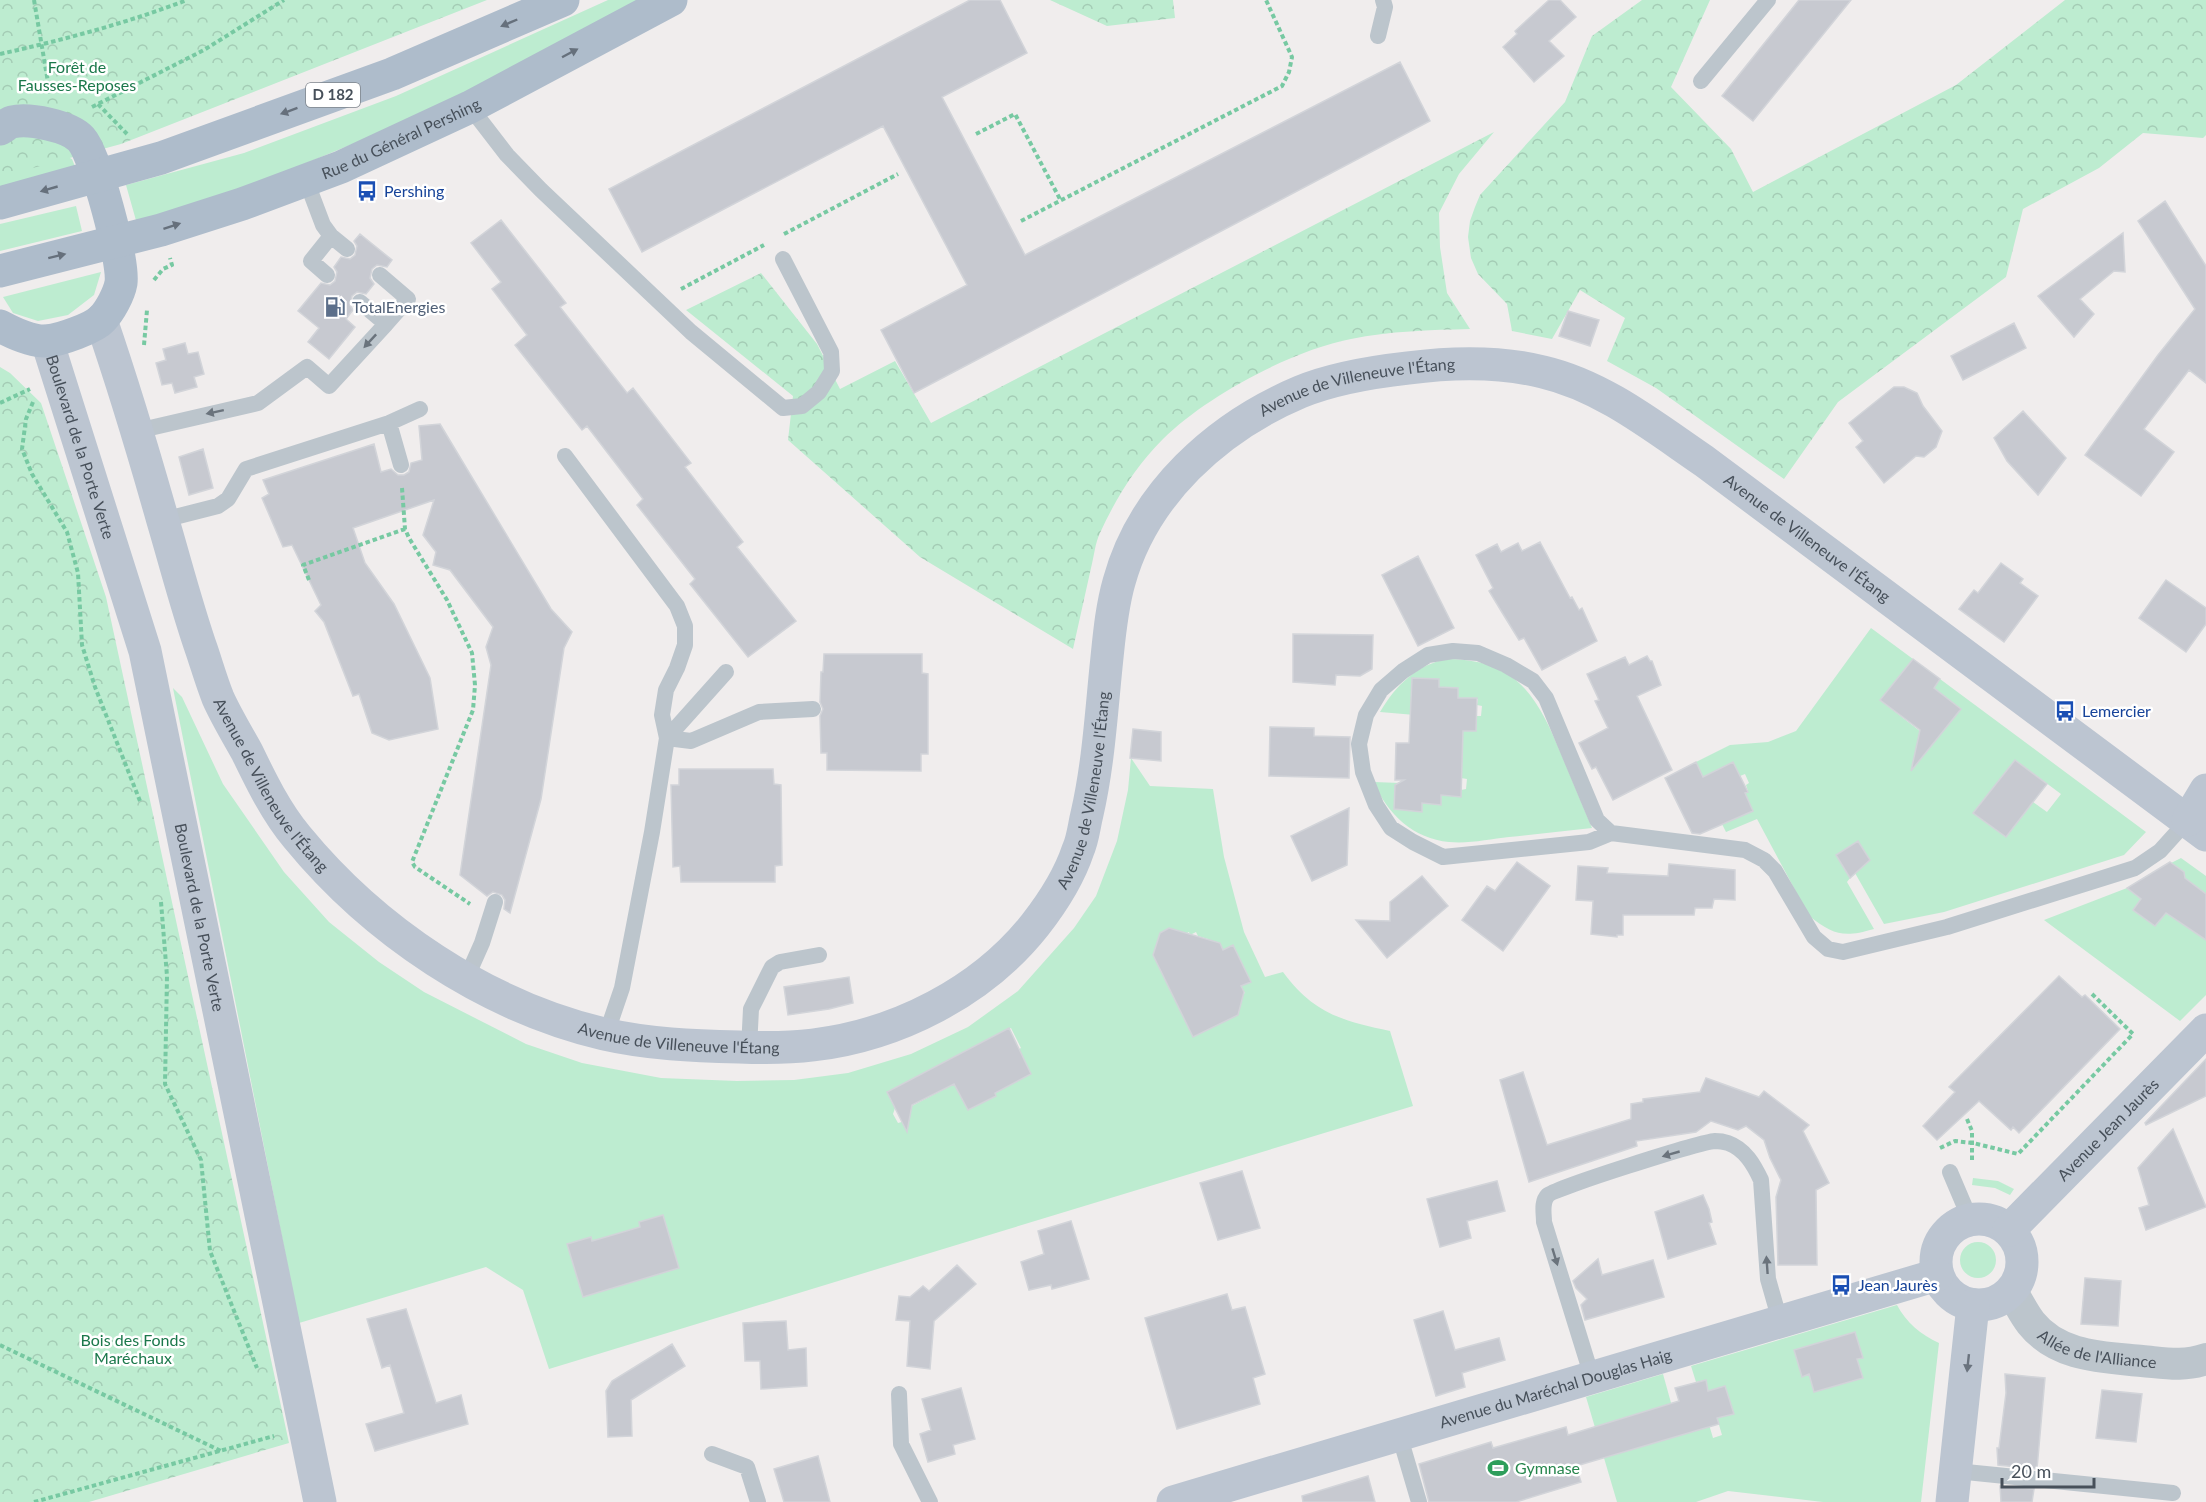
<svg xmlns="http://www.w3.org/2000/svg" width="2206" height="1502" font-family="Lato,sans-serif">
	<defs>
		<pattern id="forest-crowns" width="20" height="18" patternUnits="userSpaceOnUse" patternTransform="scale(1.5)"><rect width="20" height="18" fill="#bdecd0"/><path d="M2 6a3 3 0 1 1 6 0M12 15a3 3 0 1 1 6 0" fill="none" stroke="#a4ccb5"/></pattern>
	</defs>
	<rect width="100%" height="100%" fill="#f0eded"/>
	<path fill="#bdecd0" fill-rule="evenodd" d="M608,0h41l-212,109 -215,89 -85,26 -11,-39 118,-32 152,-57z
		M52,150l20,9 4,10 -76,19v-33z
		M76,206l6,25 -82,20v-27z
		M101,272l-7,23 -26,20 -30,6 -25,-8 -10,-16z
		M1871,628l42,31 -32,42 53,41 27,-33 -27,-21 6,-9 206,153 -22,23 -180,57 -60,12 -29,-51 15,-13 -12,-19 -22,14 14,23 -3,4 27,47c-31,9 -40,6 -65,-13l-52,-97 -31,13 -8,-16 12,-16 18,-9 -2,-6 3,-2 -4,-9 -5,2 -7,-14 -30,15 -7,-15 34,-17 38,-3 28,-11zM2015,760l46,34 -14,18 -14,-10 -27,35 -32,-24z
		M1449,659c70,1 89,40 113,97 10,24 20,48 30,72 -28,3 -55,6 -83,9 -19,2 -40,7 -60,5 -35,-3 -62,-28 -75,-60l26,1 -1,26 22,3 1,-9 19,2v-10l20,1v-6l5,-1 1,-10 -6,-1 -19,-48 34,1 1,-15h4l1,-10 -5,-1 1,-6 -20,-1 -19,-11v-8l-22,-1 -2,37 -35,-3c15,-26 38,-49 69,-53z
		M173,688l9,9 41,87 61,88 45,50 50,40 45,30 102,52 56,19 79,15 76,3 57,-1 54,-7 63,-19 57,-27 50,-36 56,-63 22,-32 21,-55 11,-51 3,-32 19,28 63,3 11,68 20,75 21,45 18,-5c30,41 59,49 107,59l23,75 -864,263 -26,-79 -37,-23 -187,56zM1169,928l14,7 6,-3 1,3 6,-3 2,4 10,3 4,8 8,-4 3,7 10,-5 17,37 -9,4 4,7 -8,4v18l-42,21h-2l-38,-77 6,-4 -5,-10 4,-12zM1011,1028l10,20 -39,20 14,28 -42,-12 -46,24 2,7 -1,5 -11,3 -5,-9 2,-6 -8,-16zM640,1227l-14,56 -43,14 -16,-53 24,-7 1,4z
		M2181,858l25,18v18l-21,-16 -14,-15z
		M2127,888l14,11 -7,11 32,3 31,21 9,-11v72l-26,26 -136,-101z
		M1973,1178l25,3 16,8 -4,6 -15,-7 -23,-3z
		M1960 1260a18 18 0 1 1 36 0a18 18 0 1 1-36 0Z
		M1897,1305c9,17 24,30 42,38l-18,159h-98l-95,-11 -32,11h-79l-31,-105 77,-23 10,36 29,-9 11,37 9,-3 -5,-17 16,-5 -8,-27 -17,5 -3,-11 -9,2 -5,-16z"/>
	<path fill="url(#forest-crowns)" d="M0,0h487l-366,144 -121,33z
		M1050,0h123l2,18 -68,8z
		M1642,0h68l-39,87 60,62 22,43 203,-107 109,-85h141v135l-3,3 -60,-5 -44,35 -76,41 -17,68 -168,125 -54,77 -128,-91 -49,-27 18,-43 -45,-28 -28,49 -40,-8 -5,-27 -29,-30 -7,-16 -3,-21 2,-16 5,-14 5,-12 85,-93 27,-66z
		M1494,132l-35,42 -20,39 1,34 7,46 23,36c-40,1 -80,2 -119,10 -58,11 -145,57 -188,100 -27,27 -47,59 -63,94 -5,10 -6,24 -9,35 -6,27 -12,54 -18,81l-153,-92 -132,-117 5,-44 -107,-86 75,-37 56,71 23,45 55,-28 36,62z
		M0,367l10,6 31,30 65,194 183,846 -200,59h-89z"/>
	<path fill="#c7c9d0" stroke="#d2d4d9" stroke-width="1.5" d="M970,0h30l27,53 -85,44 83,158 375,-193 30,59 -516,272 -33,-63 86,-45 -84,-159 -241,126 -33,-63z
		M1549,0h11l16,17 -27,24 15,15 -30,26 -31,-35 14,-13 -2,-3z
		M1799,0h52l-98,121 -31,-25z
		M2165,201l41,65v117l-17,-13 -45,59 30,23 -33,44 -56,-41 73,-100 37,-46 -57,-88z
		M501,220l65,83 -6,4 67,86 6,-5 58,75 -6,4 58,75 -6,5 59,74 -48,36 -58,-73 5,-5 -58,-74 6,-6 -56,-73 -5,4 -67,-85 12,-10 -35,-46 9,-7 -30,-39z
		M2123,233l2,39 -11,-1 -34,28 14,15 -20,23 -36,-41z
		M360,234l32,26 -5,7 -10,-2 -5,4 -2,9 4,6 -8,10 -9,-2 -5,4 -2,9 3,5 -7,9 9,8 -26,32 -21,-17 11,-14 -21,-17 23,-28 9,2 5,-4 2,-9 -3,-5 7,-10 9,2 5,-4 2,-9 -3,-5z
		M1568,311l31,9 -9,26 -31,-10z
		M2014,323l12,25 -63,32 -12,-24z
		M185,343l3,11 10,-2 6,22 -10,3 3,10 -22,6 -3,-10 -10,2 -6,-22 10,-3 -3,-11z
		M1894,387h10l13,6 6,13 19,25 -6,16 -12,10 -8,-1 -32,27 -28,-36 7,-6 -14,-18z
		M2023,411l43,47 -28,37 -31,-34 -13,-23z
		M440,424l111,185 21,23 -8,16 -23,151 -31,114 -6,-4 1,-9 -3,-5 -9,-3 -6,4 -27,-21 31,-210 -5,-18 7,-20 -43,-57 -17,-5 3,-13 -13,-17 11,-35 -81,28 12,35 29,41 36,74 8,51 -49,11 -17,-7 -13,-39 -6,2 -29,-74 -9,-11 6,-6 -29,-60 -9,2 -21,-49 7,-4 -6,-14 111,-36 7,28 10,-3 7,6h6l5,-3 2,-9 11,-3 -3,-34z
		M203,449l10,39 -24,7 -10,-38z
		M1540,542l30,56 2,-1 7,13 3,-2 15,33 -55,29 -18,-32 -5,2 -16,-26 -14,-23 4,-3 -17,-33 21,-11 4,8 17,-9 4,8z
		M1418,556l36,72 -36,18 -36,-71z
		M2001,563l22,16 -3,4 18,13 -34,46 -45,-33 15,-19 4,3z
		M2166,580l40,28v16l-20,28 -47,-34z
		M1293,634l80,1 -1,34 -12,7 -24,-1 -1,10 -42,-3z
		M824,654h98v19l6,1v80h-7v17l-94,-1v-17h-6l-1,-37 3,-7 -3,-7 1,-30h2z
		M1647,656l3,5h2l9,24 -24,11 35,74 -59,30 -17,-33 -4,2 -13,-26 29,-15 -13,-27 4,-1 -12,-26 38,-17 4,8z
		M1913,659l27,20 -6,9 27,21 -50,62 9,-41 -40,-30z
		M1412,678l27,1v8l19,1v10h19l-1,33h-13l-2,66 -20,-2v10l-19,-2v9l-28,-3 1,-24 9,-5h-9l1,-37h13z
		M1270,727l44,1v8l36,1 -1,41 -80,-2z
		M1133,729l28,3v29l-31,-3z
		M2015,760l32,24 -41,53 -33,-24z
		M1696,762l7,15 30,-15 15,30 -3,1 8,18 -53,23 -8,-1 -27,-55z
		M679,769h94l1,15 7,1 1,80 -7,1v16h-94l-1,-16 -7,1 -2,-82h8z
		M1349,808l-2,57 -35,16 -21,-45z
		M1858,841l12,19 -20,18 -14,-23z
		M1517,862l33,24 -47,65 -41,-31 25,-34 8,5z
		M2170,862l14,10 1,6 21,16v46l-40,-27 -11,13 -22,-16 8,-11 -14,-11z
		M1669,864l66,6v30l-21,-1 -2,9h-17l-1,7h-71v20h-6v2l-26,-3 2,-33 -17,-1 2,-34 30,2 -1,5 61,3z
		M1422,876l26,30 -61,52 -31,-38 34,1v-19z
		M1169,928l51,15 3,7 10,-5 18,37 -10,4 3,6 -6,23 -45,22 -40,-82 7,-22z
		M2059,976l23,21 3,-2 35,34 -101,104 -6,-6 -2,3 -32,-29 -42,39 -14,-14 32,-34 -6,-5z
		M849,977l4,26 -24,6 -41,6 -4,-28z
		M1009,1028l22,46 -36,19 1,3 -28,14 -14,-26 -42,21 -5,27 -20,-40z
		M2206,1059v37l-60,29 -1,-2z
		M1523,1072l24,73 84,-26v-15l12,-2v-3l57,-7 6,-14 53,19 5,-6 45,34 -6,6 26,52 -13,7 1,75h-39l-2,-68 5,-17 -11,-22 -6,-18 -18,-14 -8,4 -27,-9 -15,11 -60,9 1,5 -108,36 -29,-102z
		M2173,1129l33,78 -60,23 -7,-22 10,-3 -11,-37z
		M1242,1171l18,57 -42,12 -18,-57z
		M1497,1181l8,30 -38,10 4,17 -31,9 -13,-48z
		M1703,1195l6,14 3,13 -3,1 7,21 -48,15 -13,-47z
		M663,1215l16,53 -96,29 -16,-53 24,-7 1,4 48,-14 -1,-5z
		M1071,1221l18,58 -37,10 -1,-4 -22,5 -8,-28 23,-8 -6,-23z
		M1598,1259l4,16 51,-15 11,37 -79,23 -4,-15 6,-6 -11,-11 -3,-7z
		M957,1265l19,19 -42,37 -4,48 -23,-3 3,-45 -14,-1 3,-24 11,1 13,-11 6,5z
		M2085,1278l36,3 -3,45 -37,-2z
		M1227,1294l5,16 13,-3 20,67 -12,4 7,26 -83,25 -32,-111z
		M406,1309l30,94 25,-8 7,29 -93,27 -9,-27 38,-11 -14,-48 -8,3 -15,-49z
		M1443,1311l12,39 44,-12 6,22 -43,13 3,14 -29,9 -22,-76z
		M786,1321l2,29 18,-2 1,38 -46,3 -1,-28h-15l-2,-38z
		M1855,1332l8,26 -6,1 6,19 -49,14 -5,-18 -7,3 -8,-27z
		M672,1344l13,22 -54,34 1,36 -24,1 -2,-46 6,-10z
		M2005,1374l40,4 -8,91 -39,-4 -1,-17h2l7,-55z
		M1706,1380l2,11 17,-5 9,28 -17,4 2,6 -143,42 5,16 -65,20h-87l-10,-38 72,-22 2,6 73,-21 2,8 111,-34 -4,-13z
		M961,1388l14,51 -22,6 2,9 -27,8 -8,-28 11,-4 -9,-31z
		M2102,1390l40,4 -6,48 -40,-4z
		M818,1456l12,46h-46l-10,-33z
		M1368,1476l7,26h-72l-1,-6z
		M2000,1486l34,3 -2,13h-31z"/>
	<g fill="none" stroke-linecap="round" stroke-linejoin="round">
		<path stroke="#77c9a2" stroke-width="4" stroke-dasharray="4.5 3" stroke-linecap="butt" d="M34,0l16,94
			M0,54c63,-14 127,-31 187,-54
			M98,104l29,30
			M92,107l112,-57 80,-50
			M976,134l39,-20 46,87
			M1021,221l261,-135 7,-14 3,-15 -26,-57
			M784,234l114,-60
			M154,280l9,-11 9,-4 -2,-7
			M681,289l83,-44
			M144,345l3,-35
			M33,402l-7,17 -4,30 10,25 35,58 11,41 4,72 13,42 45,114
			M0,403l30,-14
			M402,488l3,41 4,9 38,62 25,53 3,32 -2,25 -61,152 3,5 55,37
			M309,580l-6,-15 102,-36
			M161,902l6,74 -2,108 36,76 9,91 47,117
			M1967,1119l5,12v32
			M1940,1148l15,-7 18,2 45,11 115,-120 -43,-42
			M0,1345l221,106
			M34,1502l240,-66"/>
		<path stroke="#bcc5cc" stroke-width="16" d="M1378,36l7,-29 -2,-7
			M1701,81l67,-81
			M470,107l37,48 34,35 150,142 92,76 19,-2 17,-14 13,-21 -1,-19 -48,-93
			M306,180l17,45 8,11 -20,25 16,14
			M331,236l16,13
			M380,275l28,24 -22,25
			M389,423l12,42
			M137,431l121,-28 49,-36 22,19 57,-62 -26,-22
			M565,456l112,150 8,20v19l-8,23 -11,22 -4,25 5,23 -15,94 -30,156 -16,47
			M163,520l55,-14 10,-7 18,-30 143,-46 31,-14
			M726,672l-59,66 24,3 68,-29 54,-3
			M1611,833l-14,-13 -51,-122 -13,-17 -27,-16 -28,-12 -25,-2 -25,4 -25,16 -22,19 -15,25 -7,29 4,28 13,33 15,23 22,14 30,15 146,-15 22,-9 134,17 19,10 11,11 39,66 14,12 15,3 104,-25 188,-59 25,-17 28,-31
			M466,979l16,-36 13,-41
			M749,1048l2,-39 21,-42 8,-5 39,-7
			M1950,1172l20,47
			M1592,1377l-48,-155c0,-9 -3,-20 4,-27 7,-7 152,-53 167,-54 3,0 10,1 13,2 17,6 26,22 33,37l7,99 12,42
			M899,1394l2,50 29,58
			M1399,1434l20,68
			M712,1454l35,13 11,35
			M1956,1471l217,22"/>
		<path stroke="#bcc5cc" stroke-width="32" id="s1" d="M2011,1291c7,10 12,22 20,32 27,34 72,34 111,38 23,2 41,6 64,-2"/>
		<g stroke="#bcc5d1" stroke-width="33">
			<path id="s2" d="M101,320c23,67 43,134 62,201 13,44 24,87 39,130 5,15 10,32 16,47 8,18 19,36 29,54 14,29 29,60 50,85 77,94 189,169 307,197 44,10 89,12 135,13 24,1 50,1 74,-2 84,-10 169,-53 222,-120 18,-23 34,-48 43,-75 5,-11 6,-24 9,-36 11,-48 14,-97 19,-147 3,-28 5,-57 13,-85 24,-88 98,-155 181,-190 34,-14 72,-20 108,-24 45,-6 91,-7 135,4 60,14 111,55 161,89l502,374"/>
			<path id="s3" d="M47,341l98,310 175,851"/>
			<path d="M2188,820l18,-30"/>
			<circle cx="1979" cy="1262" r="43"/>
			<path id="s4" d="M2009,1230l197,-200"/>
			<path id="s5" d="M1173,1502l764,-227"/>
			<path d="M1952,1502l21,-197"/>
		</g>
		<g stroke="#aebccb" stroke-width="33">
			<path d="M0,129c4,-2 8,-6 12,-7 17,-4 57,4 69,17 15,17 43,122 40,144 -2,11 -11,28 -19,36 -8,9 -42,21 -55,22 -15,1 -34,-8 -47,-15"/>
			<path d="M0,203l161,-45 231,-84 171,-74"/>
			<path id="s6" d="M0,271l161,-41 81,-26 99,-37 129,-60 201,-107"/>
		</g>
	</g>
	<defs><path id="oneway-solid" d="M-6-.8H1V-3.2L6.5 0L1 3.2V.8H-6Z" transform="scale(1.5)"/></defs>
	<g fill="#66707c">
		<use href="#oneway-solid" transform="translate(509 23) rotate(157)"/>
		<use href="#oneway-solid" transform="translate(570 53) rotate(-28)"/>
		<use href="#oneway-solid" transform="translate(289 111) rotate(160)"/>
		<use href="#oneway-solid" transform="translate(49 189) rotate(164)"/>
		<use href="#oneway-solid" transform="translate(172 226) rotate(-18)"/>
		<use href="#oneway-solid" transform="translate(57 256) rotate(-14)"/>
	</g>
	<g fill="#6a737c">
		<use href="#oneway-solid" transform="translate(370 341) rotate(133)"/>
		<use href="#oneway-solid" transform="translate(215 412) rotate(168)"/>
		<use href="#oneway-solid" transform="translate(1671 1154) rotate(164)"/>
		<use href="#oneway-solid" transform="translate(1555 1257) rotate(73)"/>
		<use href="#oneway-solid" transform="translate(1767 1265) rotate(-94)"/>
	</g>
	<use fill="#6a737e" href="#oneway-solid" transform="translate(1968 1363) rotate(96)"/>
	<defs>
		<g id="bus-bare" transform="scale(1.62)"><path d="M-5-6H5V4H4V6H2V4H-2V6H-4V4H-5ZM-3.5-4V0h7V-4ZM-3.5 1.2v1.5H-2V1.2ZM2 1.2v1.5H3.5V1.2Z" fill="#1a4fb4" stroke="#fff" stroke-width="2.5" paint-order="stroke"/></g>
		<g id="fuel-bare" transform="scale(1.62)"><path d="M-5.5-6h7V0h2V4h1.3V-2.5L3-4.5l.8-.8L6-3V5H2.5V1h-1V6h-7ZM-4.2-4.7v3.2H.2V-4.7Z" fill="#5c6f8a" stroke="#fff" stroke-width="2.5" paint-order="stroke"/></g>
		<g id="stadium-bare" transform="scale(1.62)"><path d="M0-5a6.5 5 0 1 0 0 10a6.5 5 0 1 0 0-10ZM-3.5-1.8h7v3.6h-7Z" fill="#2e9e5b" stroke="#fff" stroke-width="2.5" paint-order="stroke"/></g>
	</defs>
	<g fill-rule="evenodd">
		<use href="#bus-bare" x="367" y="191"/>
		<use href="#fuel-bare" x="335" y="307"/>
		<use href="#bus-bare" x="2065" y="711"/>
		<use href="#bus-bare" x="1841" y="1285"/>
		<use href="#stadium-bare" x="1498" y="1468"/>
	</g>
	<g text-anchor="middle" stroke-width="5" stroke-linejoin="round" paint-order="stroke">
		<rect fill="#fff" stroke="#7e848c" stroke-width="1.5" x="306" y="83" width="54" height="24" rx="4.5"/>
		<g font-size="15" font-weight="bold" fill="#47505a">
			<text x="333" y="100">D 182</text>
		</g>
		<g font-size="16" fill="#1b784b" stroke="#fff">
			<text x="77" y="73">Forêt de<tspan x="77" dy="18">Fausses-Reposes</tspan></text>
			<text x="133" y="1346">Bois des Fonds<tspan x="133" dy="18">Maréchaux</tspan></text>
		</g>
		<g font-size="16" fill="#47505a" stroke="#fff">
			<text dy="6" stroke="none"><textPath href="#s6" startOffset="423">Rue du Général Pershing</textPath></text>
			<text dy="6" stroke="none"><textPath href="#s2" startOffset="2082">Avenue de Villeneuve l'Étang</textPath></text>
			<text dy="6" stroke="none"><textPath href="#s3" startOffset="111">Boulevard de la Porte Verte</textPath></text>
			<text dy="6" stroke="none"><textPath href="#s2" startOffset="2586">Avenue de Villeneuve l'Étang</textPath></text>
			<text dy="6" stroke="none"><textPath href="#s2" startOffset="498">Avenue de Villeneuve l'Étang</textPath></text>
			<text dy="6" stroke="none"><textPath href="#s2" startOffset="1542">Avenue de Villeneuve l'Étang</textPath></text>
			<text dy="6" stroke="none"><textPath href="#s3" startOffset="597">Boulevard de la Porte Verte</textPath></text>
			<text dy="6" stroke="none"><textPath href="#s2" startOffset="1002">Avenue de Villeneuve l'Étang</textPath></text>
			<text dy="6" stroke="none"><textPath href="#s4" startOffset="141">Avenue Jean Jaurès</textPath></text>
			<text dy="6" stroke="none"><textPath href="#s1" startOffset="112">Allée de l'Alliance</textPath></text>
			<text dy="6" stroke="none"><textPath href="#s5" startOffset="399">Avenue du Maréchal Douglas Haig</textPath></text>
		</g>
		<g font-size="16" fill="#164399" stroke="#fff" text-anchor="start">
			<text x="384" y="197">Pershing</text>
			<text x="2082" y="717">Lemercier</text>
			<text x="1858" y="1291">Jean Jaurès</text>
		</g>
		<g font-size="16" fill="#4e5e75" stroke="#fff" text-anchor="start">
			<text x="352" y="313">TotalEnergies</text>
		</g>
		<g font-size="16" fill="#27864d" stroke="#fff" text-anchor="start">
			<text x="1515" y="1474">Gymnase</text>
		</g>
	</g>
	<path d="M2002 1478v9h92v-9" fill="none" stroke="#47505a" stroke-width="3"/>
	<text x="2011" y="1478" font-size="18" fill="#47505a" stroke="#ffffff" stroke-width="4.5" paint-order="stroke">20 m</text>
</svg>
